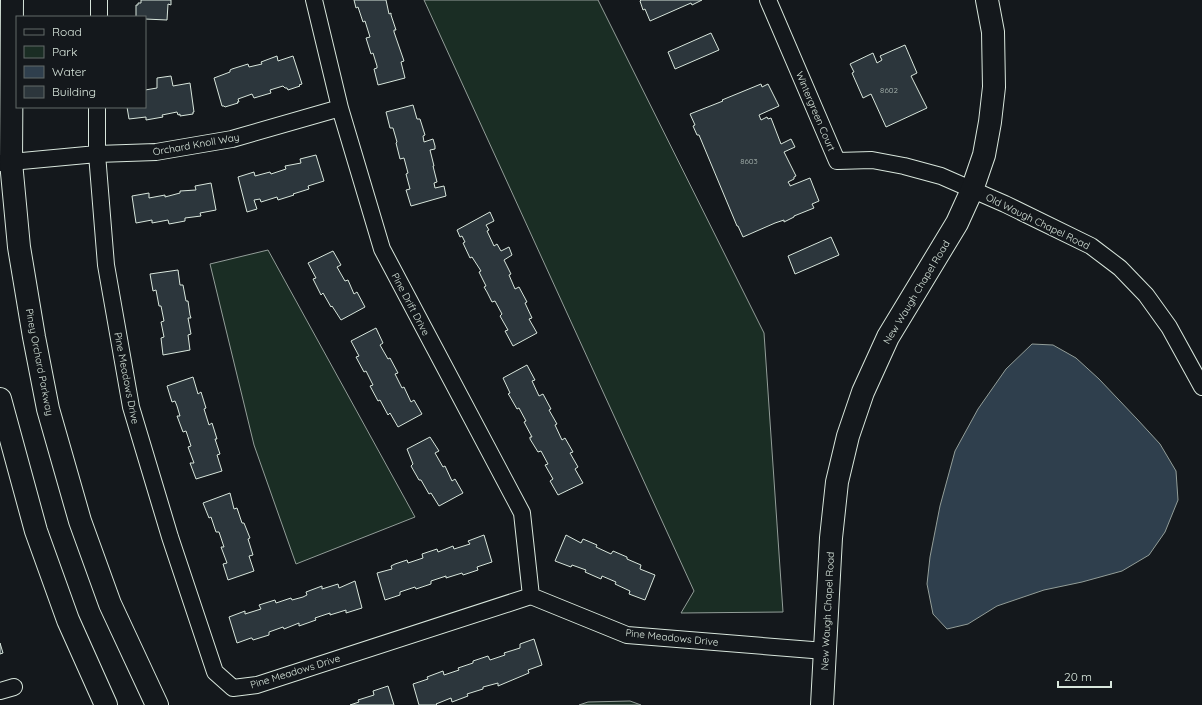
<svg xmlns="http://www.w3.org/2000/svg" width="1202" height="705" font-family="Quicksand,sans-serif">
	<rect width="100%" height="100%" fill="#14181c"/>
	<path fill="#1a2d24" stroke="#939e99" d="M424,0h174l166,333 19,279 -102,1 13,-22z
		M268,250l147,267 -119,47 -42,-119 -44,-181z
		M630,701l11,4h-62l9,-3z"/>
	<path fill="#2f3f4d" stroke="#939e99" d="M1032,344l21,1 23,13 23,21 38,40 23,25 16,27 2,29 -13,32 -16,23 -27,16 -40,11 -38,8 -47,16 -29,18 -21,5 -14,-15 -6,-30 3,-27 10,-51 15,-55 23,-42 28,-40z"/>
	<path fill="#2c363c" stroke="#d8e6dc" d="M141,0h30v5l-3,-1 -1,16 -22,-1v-2h-9v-12h2v-2h3z
		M354,0h32l3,14 2,-1v2l5,15h-2v2l10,29 -3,1 4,16 -27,7 -4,-16 3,-1v-2l-4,-13 -2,1 -5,-16 4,-1 -5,-16 -2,1 -5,-15 -2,1z
		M641,0h61l-10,5 -1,-2 -41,18 -5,-12 -2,1 -3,-9z
		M711,33l8,17 -44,19 -7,-17z
		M905,45l12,28 -6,3 16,32 -41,19 -15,-33 -8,4 -11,-25 2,-1 -4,-8 23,-11 4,10 5,-3 -2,-4z
		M277,56l1,5 15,-5 9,28 -3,1 1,1 -12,4 -1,-2h-2l-2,-2 -13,4 1,3 -17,5 -2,-4 -14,5 1,3h-2l1,1 -13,4 -1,-1h-2l-8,-28 16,-6v-2l2,-1 16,-5 1,3 13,-3 -1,-2z
		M171,76l2,10 17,-3 4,29h-1v2l-13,2v-2l-2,1 -1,-3 -15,3 1,2 -17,3v-3l-17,2 -2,-12h18v-17l12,-2v-10z
		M761,84l1,3 6,-3 11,22 -20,9 2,5 6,-3 1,2 3,-1 10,26 10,-5 4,8 -11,5 12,24 -2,1v2l-6,3 2,3v1l20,-8 9,23 -7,3 2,4 -20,8v1l-10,5v-2l-9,3 -32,14 -5,-11h-1l-38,-91h-2l-4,-9 2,-1 -5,-11 33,-13 -1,-1z
		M413,105l4,14h3l5,16 -2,1 1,6 9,-3 2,7v3l-5,1 4,16h-1l4,16 -3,1 1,5 9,-2 2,10 -35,10 -5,-16 4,-1 -4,-15 2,-1 -4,-15 -4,1 -4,-16 1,-1 -4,-14h-3l-4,-16z
		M316,155l8,26 -16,5 1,3 -16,5 1,1 -16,5 -1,-3 -16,5 -1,-3 -6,1 3,9 -10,3 -9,-35 16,-5 1,4 15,-4 1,2 15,-5 -1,-3 16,-3 -1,-4z
		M211,183l5,27 -16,3 1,3 -16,2v3l-16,3 -1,-4 -16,3v-3l-16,3 -4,-27 17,-3v5l16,-3v2l15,-4v-2l16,-1 -1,-4z
		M490,212l4,9 -8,4 3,5 -2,1 7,15 3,-2 4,7 8,-4 3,8 -8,5 7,14 -2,1 6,14 4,-2 8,15 -2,1 7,15 -3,1 8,14 -24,13 -8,-15 3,-1 -8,-14 2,-2 -7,-13 -3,1 -5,-10 -3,-5 2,-1 -7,-14 2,-1 -9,-14 -2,1 -7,-15 2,-1 -3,-6 -2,1 -3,-7z
		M831,237l8,18 -44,19 -7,-18z
		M333,251l8,14 -4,2 8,14 3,-1 6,14 3,-2 8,15 -24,13 -9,-14 -1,1 -8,-14 -2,2 -8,-16 3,-1 -8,-15z
		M178,270l2,15h3l3,16h2l2,14 1,3h-3l3,16 -3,1 2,15 -27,5 -2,-17 3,-1 -3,-15 3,-1 -3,-15h-2l-3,-16 -3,1 -3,-17z
		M376,328l7,15 -3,2 8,14 2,-1 8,15 -3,1 7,14 2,-1 7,15 3,-2 8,14 -24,13 -8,-14 -2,2 -8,-15 -2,1 -8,-15 3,-1 -7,-14 -2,1 -8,-15 3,-1 -8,-15z
		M527,365l8,15 -3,1 7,15 4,-2 8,15 -2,1 8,14 -2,1 7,15 3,-2 8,14 -3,1 8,14 -3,2 8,14 -25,12 -8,-14 3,-2 -8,-14 3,-1 -7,-13 -3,1 -8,-13v-2h2l-8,-15 2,-1 -7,-13 -2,1 -8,-14 -1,-1 2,-1 -7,-15z
		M193,377l5,17 3,-2 5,16 -2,1 5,16 3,-2 5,16h-2l5,15 -3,1 5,16 -26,8 -6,-16h4l-6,-16 3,-1 -5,-15 -3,1 -6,-16h3l-3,-10 -2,-5 -3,1 -5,-16z
		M430,437l9,14 -4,2 8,14 2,-1 7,15 3,-2 8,14 -24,13 -8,-13 -2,1 -8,-14h-2l-8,-14 2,-2 -6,-15z
		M230,493l4,16 3,-1 5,15h2l6,15 -2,1 5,16 -4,1 5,15 -26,9 -5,-16 4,-1 -6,-16h3l-5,-15h-3l-5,-15 -2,1 -6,-15z
		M484,535l8,27 -15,5 1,3 -15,5 -1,-2 -16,5v-2l-15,5v3l-15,5 -1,-2 -15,5v3l-15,5 -8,-27 15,-4 -1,-3 4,-2 12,-4 1,3 15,-5 -1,-4 15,-5 1,3 15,-6 1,3 16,-5 -2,-3z
		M566,535l15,8 2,-4 14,6 -1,2 15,7 2,-3 14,6v2l14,6 -1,4 15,6 -10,25 -16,-6 1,-3 -15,-7 1,-2 -14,-6 -1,3 -16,-7 1,-2 -14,-5 -1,2 -16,-6z
		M355,581l7,27 -16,5v-3l-16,5v-2l-15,5 1,2 -17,6v-3l-15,6 -1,-2 -14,5v3l-16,5 -1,-2h-1l-14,5 -8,-26 16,-6v3l16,-5 -2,-4 16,-5 1,3 15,-5 1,2 11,-3 4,-2 -1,-3 16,-6v3l16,-5 1,4z
		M534,639l8,26 -14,5 1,3 -31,13v-3l-15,4v2l-16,5 1,2 -16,6 -1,-4 -15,6 1,1h-18l-6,-21 15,-5 -1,-2 16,-6 1,4 15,-5 -1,-2 15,-5v-2l15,-5 2,4 15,-5 -1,-2 16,-5v-4z
		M0,643l3,10 -3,1z
		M388,686l6,19h-44l9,-3 -1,-2 16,-5 -1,-4z"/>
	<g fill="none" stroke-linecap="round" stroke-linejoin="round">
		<g stroke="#d8e6dc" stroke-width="18">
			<path id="street" d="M314,0l26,108 42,141 140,264 9,83
				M768,0l69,161 35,-1 32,6 37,10 64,28 86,42 29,22 26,27 23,32 33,60
				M99,17v-17
				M97,107v47l9,111 25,142 39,130 45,135 18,16 24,-3 274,-89 96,39 198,16
				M0,163l97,-9 59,-2 76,-13 108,-31
				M0,691l14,-4"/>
		</g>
		<g stroke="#d8e6dc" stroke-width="24">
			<path id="secondary" d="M12,0l-1,162 8,85 15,90 14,72 32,112 30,83 47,101
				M0,399l36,132 32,89 38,85
				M822,705l9,-167 6,-56 11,-46 15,-44 25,-55 69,-114 15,-33 12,-35 6,-33 4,-35 -1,-55 -6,-32"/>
		</g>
		<use href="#street" stroke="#14181c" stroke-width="16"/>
		<use href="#secondary" stroke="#14181c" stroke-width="22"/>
	</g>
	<g text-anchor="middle" stroke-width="3" stroke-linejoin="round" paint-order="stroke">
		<g font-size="8" fill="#adbab4">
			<text x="889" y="93">8602</text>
			<text x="749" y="164">8603</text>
		</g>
		<g font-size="10" fill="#d8e6dc" stroke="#14181c">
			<text transform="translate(816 111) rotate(67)" y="4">Wintergreen Court</text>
			<text transform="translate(196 144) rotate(-10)" y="4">Orchard Knoll Way</text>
			<text transform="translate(1038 221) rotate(26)" y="4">Old Waugh Chapel Road</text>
			<text transform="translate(916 292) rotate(-59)" y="4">New Waugh Chapel Road</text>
			<text transform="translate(411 304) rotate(62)" y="4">Pine Drift Drive</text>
			<text transform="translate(40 362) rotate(79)" y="4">Piney Orchard Parkway</text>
			<text transform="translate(127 378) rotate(79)" y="4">Pine Meadows Drive</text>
			<text transform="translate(827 611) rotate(-87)" y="4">New Waugh Chapel Road</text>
			<text transform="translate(672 637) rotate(6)" y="4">Pine Meadows Drive</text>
			<text transform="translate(295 671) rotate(-17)" y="4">Pine Meadows Drive</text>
		</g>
	</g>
	<rect x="16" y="16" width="130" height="92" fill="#14181c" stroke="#626a69"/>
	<rect x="24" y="29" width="20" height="6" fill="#14181c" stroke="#626a69"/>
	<text x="52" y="36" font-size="12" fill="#d8e6dc">Road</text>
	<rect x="24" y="46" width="20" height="12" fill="#1a2d24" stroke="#626a69"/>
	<text x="52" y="56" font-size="12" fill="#d8e6dc">Park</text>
	<rect x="24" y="66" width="20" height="12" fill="#2f3f4d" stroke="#626a69"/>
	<text x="52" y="76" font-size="12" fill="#d8e6dc">Water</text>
	<rect x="24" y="86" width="20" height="12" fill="#2c363c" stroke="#626a69"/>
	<text x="52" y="96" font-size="12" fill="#d8e6dc">Building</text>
	<path d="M1058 681v6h53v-6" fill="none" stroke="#d8e6dc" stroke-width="2"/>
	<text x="1064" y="681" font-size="12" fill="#d8e6dc" stroke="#14181c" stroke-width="3" paint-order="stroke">20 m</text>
</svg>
